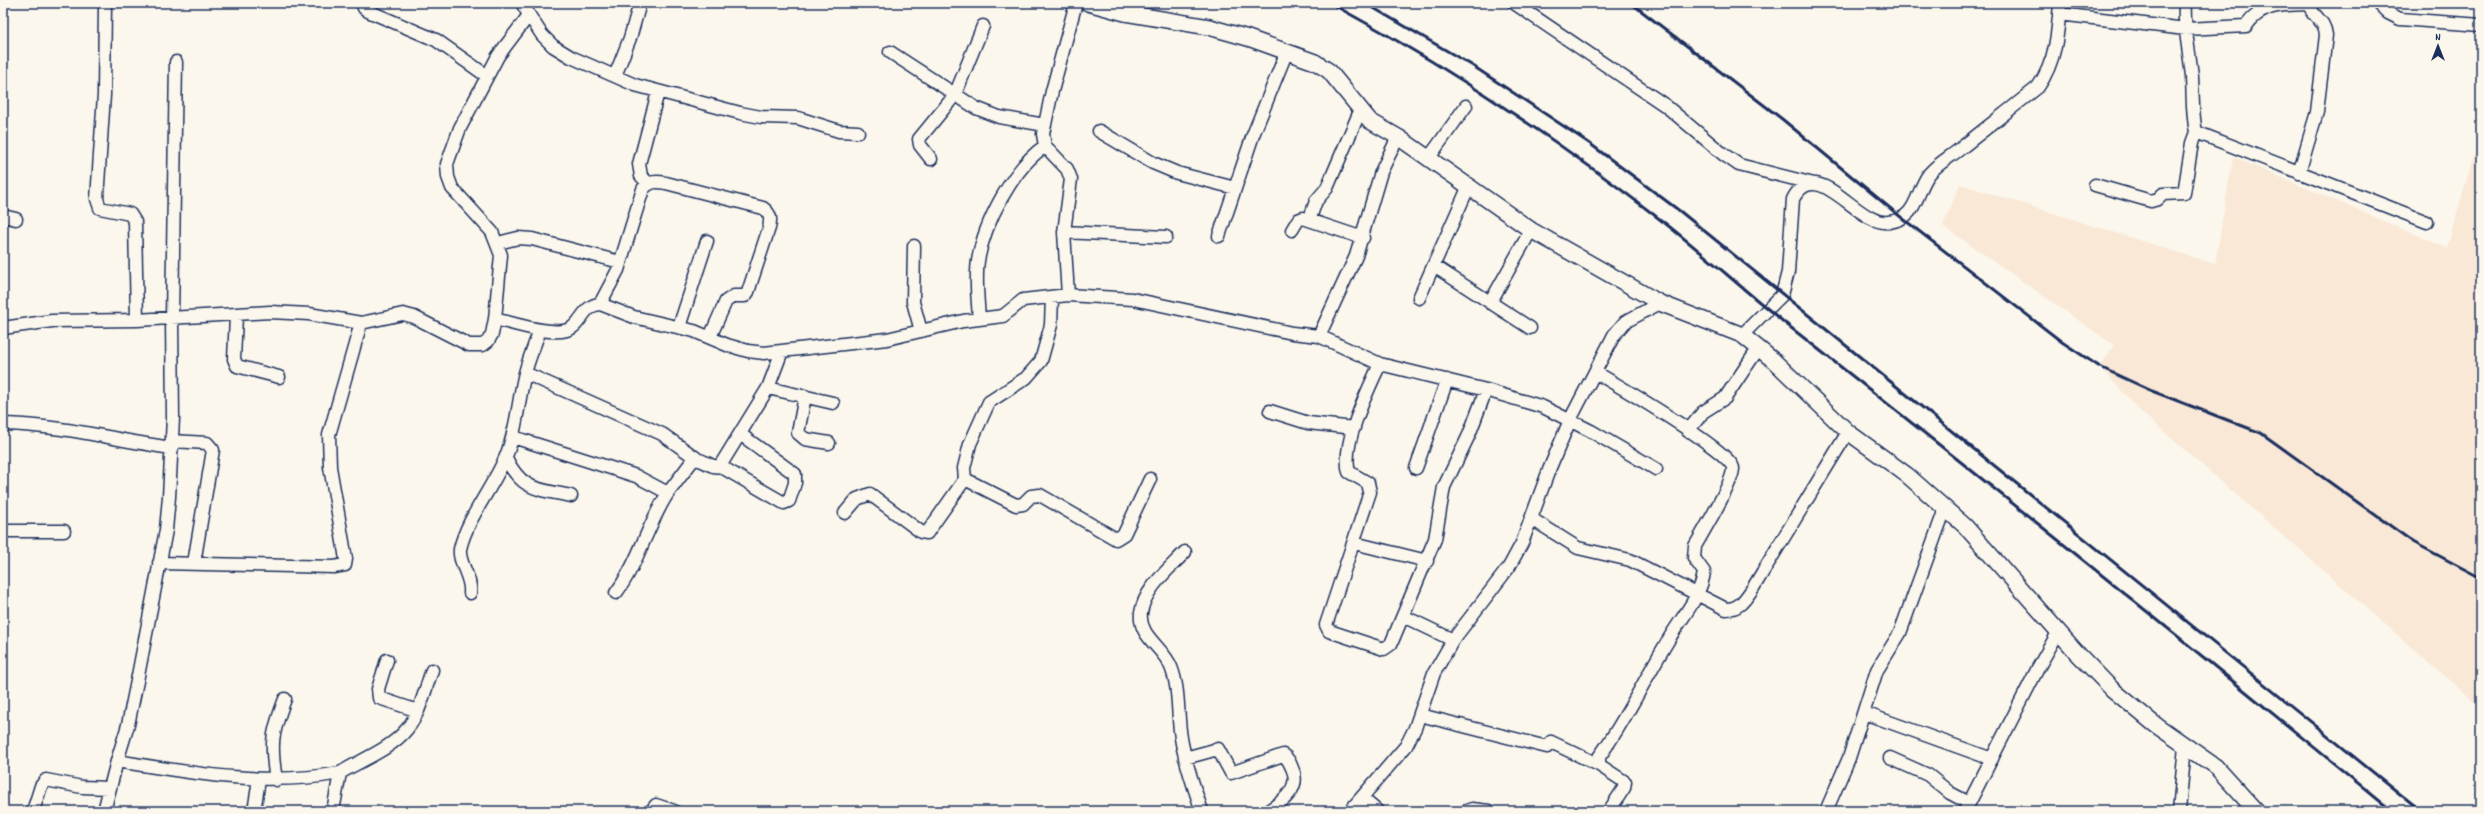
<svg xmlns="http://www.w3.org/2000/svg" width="2484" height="814" font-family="Dekko,sans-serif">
	<rect width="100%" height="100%" fill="#fbf7ec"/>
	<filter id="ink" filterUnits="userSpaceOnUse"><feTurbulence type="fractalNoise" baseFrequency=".025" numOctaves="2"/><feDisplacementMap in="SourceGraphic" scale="8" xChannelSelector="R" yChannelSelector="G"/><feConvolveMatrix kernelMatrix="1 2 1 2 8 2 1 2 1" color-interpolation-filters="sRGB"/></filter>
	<g filter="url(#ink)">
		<path fill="#f9e8d6" d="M2481,130v578l-342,-298 -39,-43 14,-22 -171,-119 17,-42 255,80 18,-107 214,91z"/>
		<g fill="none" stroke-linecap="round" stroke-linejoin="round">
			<g stroke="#1b2f5e" stroke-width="15">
				<path id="minor" d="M105,3l-1,92 -7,104 3,9 30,6 5,8 2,98
					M362,3l2,5 4,3 68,29 51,36
					M1076,3l-24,88 -9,43 2,12 22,23 4,10 -7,53 4,63 65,4 159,34 27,3 61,28 106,26 57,17 48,24 65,38
					M1514,3l152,103 57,48 16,11 71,18
					M2185,3c-2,25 5,49 7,74 1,19 0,37 4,55l231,90
					M2378,3l10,10 12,6 81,6
					M2059,14l127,15 60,-3c16,-23 38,-21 64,-22
					M529,15l13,20 11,11 18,11 64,28 105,28 21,4 37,1 41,13 19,1
					M890,52l86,56 23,9 46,8
					M176,62l-4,257 1,99 -4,79 -3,33 -29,151 -9,44 -11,36c74,12 148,26 223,12l-7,38
					M615,76l15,-38 10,-35
					M1099,131l54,32 24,10 58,15
					M931,159l-11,-14 -1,-6 36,-44 28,-69
					M1428,159l38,-53
					M2299,173l18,-61 9,-77c-2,-18 -16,-18 -16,-32
					M648,183l-7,-7 -2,-12 19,-72
					M2095,185l56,16 7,-2 5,-5 21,-1 8,-50 4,-11
					M3,216l13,3
					M1310,218l6,-17 11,-13 33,-77
					M1292,230l6,-10 5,-2 60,20
					M1064,232l102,5
					M1219,236l34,-101 34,-84
					M498,243l20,-5 14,1 88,23
					M914,246l-1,56 8,29
					M1434,266l96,62
					M1052,297l-1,28 -10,36 -15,17 -37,24 -19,42 -6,24 1,11 51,26 7,-1 8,-8 9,-1 76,44 8,-5 26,-55
					M1419,298l49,-110
					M1490,303l41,-73
					M600,304l18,-34 25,-81c7,-8 13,-8 23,-6l97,25c8,6 8,11 6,20l-21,64 -3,4h-11l-8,5 -16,36
					M236,316l-2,43 3,7 42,11
					M495,319c17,4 64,20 78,8 10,-8 12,-22 27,-23l34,13 60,14 33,14 21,6 16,2 123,-14 76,-18 40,-5 20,-16 45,-5
					M979,319c-1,-19 -4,-39 -1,-58 6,-38 35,-93 67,-115
					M679,327l28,-86
					M3,328l49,-7 85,-1 133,-8 39,2 52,9 42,-9 11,3 55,28h14l5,-4 4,-7 3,-15 6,-64 -9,-23 -40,-44 -4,-11 -1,-13 13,-36 38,-72 31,-41 -7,-12
					M1742,335l40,-40 6,-23 5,-73c25,-46 64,28 96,23 29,-4 26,-29 40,-48 8,-10 21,-17 31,-25 26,-21 52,-41 78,-62 18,-26 20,-54 22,-84
					M1319,336l37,-80 25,-84 17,-35
					M1380,364c-12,26 -39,80 -31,108l19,11 2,9 -44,133 3,6 55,18 7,-5 44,-105 9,-52 25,-52 17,-45
					M1595,372c19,11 137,80 138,96 1,13 -30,64 -38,78l-1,12 10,14c-3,25 -23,46 -35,67 -24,39 -43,81 -70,118v8l26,17 -1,6 -15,23
					M525,373l137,61 34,24
					M768,388l65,15
					M805,396l-7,37 7,6 24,4
					M1270,411l38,12 46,5
					M3,424c57,1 113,16 169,24
					M1688,431l15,-19 22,-14 33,-49
					M513,437l123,39 32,17 25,-33c10,-3 17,9 27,6l48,-78 14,-37
					M172,441l35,2 6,7 -19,113
					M506,458c16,33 32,31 65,38
					M720,466l64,37 5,-2 6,-18v-9l-55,-40
					M1416,468l31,-88
					M845,513l12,-14 13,-5 51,38 6,1 38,-54
					M1532,519l46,29 52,12 96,49c14,0 19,-10 27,-21l95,-156
					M3,531h61
					M1354,543l73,18
					M1185,552c-15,16 -41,37 -44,61 -3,23 22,34 30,54 9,22 6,48 10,71 4,25 13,49 21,73
					M159,563l175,4 11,-2 1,-6 -16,-92 -1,-32 32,-112
					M470,593c2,-16 -12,-30 -10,-44 7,-31 34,-63 46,-93 11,-26 12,-55 19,-83 4,-15 10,-29 15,-43
					M616,593c23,-31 31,-68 52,-100
					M1403,616l50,24
					M387,660l-9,29 1,9 39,13
					M1864,713l128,46
					M1420,715l127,32 4,-5 48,23
					M1185,758l33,-9 13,24 52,-18c5,3 7,8 9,13 10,20 -10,34 -24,43
					M1890,758l38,17 22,18 19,10
					M340,773c21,-13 51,-24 67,-44 13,-16 18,-39 25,-59
					M276,780c-6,-37 -4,-47 9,-81
					M1362,798l15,13
					M33,811l8,-25 5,-6 36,7 27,1
					M104,811l13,-50
					M254,811l5,-31
					M651,811l5,-6 18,6
					M1350,811l56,-65 9,-18 19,-55 19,-33 56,-73 13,-24 27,-73 21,-50 44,-85 11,-13 35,-19
					M1466,811l6,-2 17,2
					M1826,811l23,-53 28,-88 23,-37 45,-124
					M1965,811l73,-143 21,-37
					M2179,811l6,-65"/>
			</g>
			<g stroke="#1b2f5e" stroke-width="18">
				<path id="major" d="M1088,3l37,10 84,14 39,11 67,24 14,9 41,50 28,16 133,93 129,73 82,32 31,25 75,72 59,43 58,51 114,129 33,34 41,34 63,44 40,44"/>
			</g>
			<use href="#minor" stroke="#fbf7ec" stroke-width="12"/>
			<use href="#major" stroke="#fbf7ec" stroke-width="15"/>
			<path stroke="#1b2f5e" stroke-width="3" d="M1330,3c117,63 231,139 336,221 42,33 82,70 124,103 203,159 403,321 602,484
				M1365,3l108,63 116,77 92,69 740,599
				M1631,3l151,116 120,99 160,124 38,25 52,24 109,42 152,109 68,36"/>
		</g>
	</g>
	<rect width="2484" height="814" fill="none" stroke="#fbf7ec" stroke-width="16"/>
	<rect x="8" y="8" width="2468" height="798" fill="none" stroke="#1b2f5e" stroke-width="1.5" filter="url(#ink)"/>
	<g transform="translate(2438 46)" stroke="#fbf7ec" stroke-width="3" paint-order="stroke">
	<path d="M0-3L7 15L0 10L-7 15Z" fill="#1b2f5e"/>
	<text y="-6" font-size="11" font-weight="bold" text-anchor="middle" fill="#1b2f5e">N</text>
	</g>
</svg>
